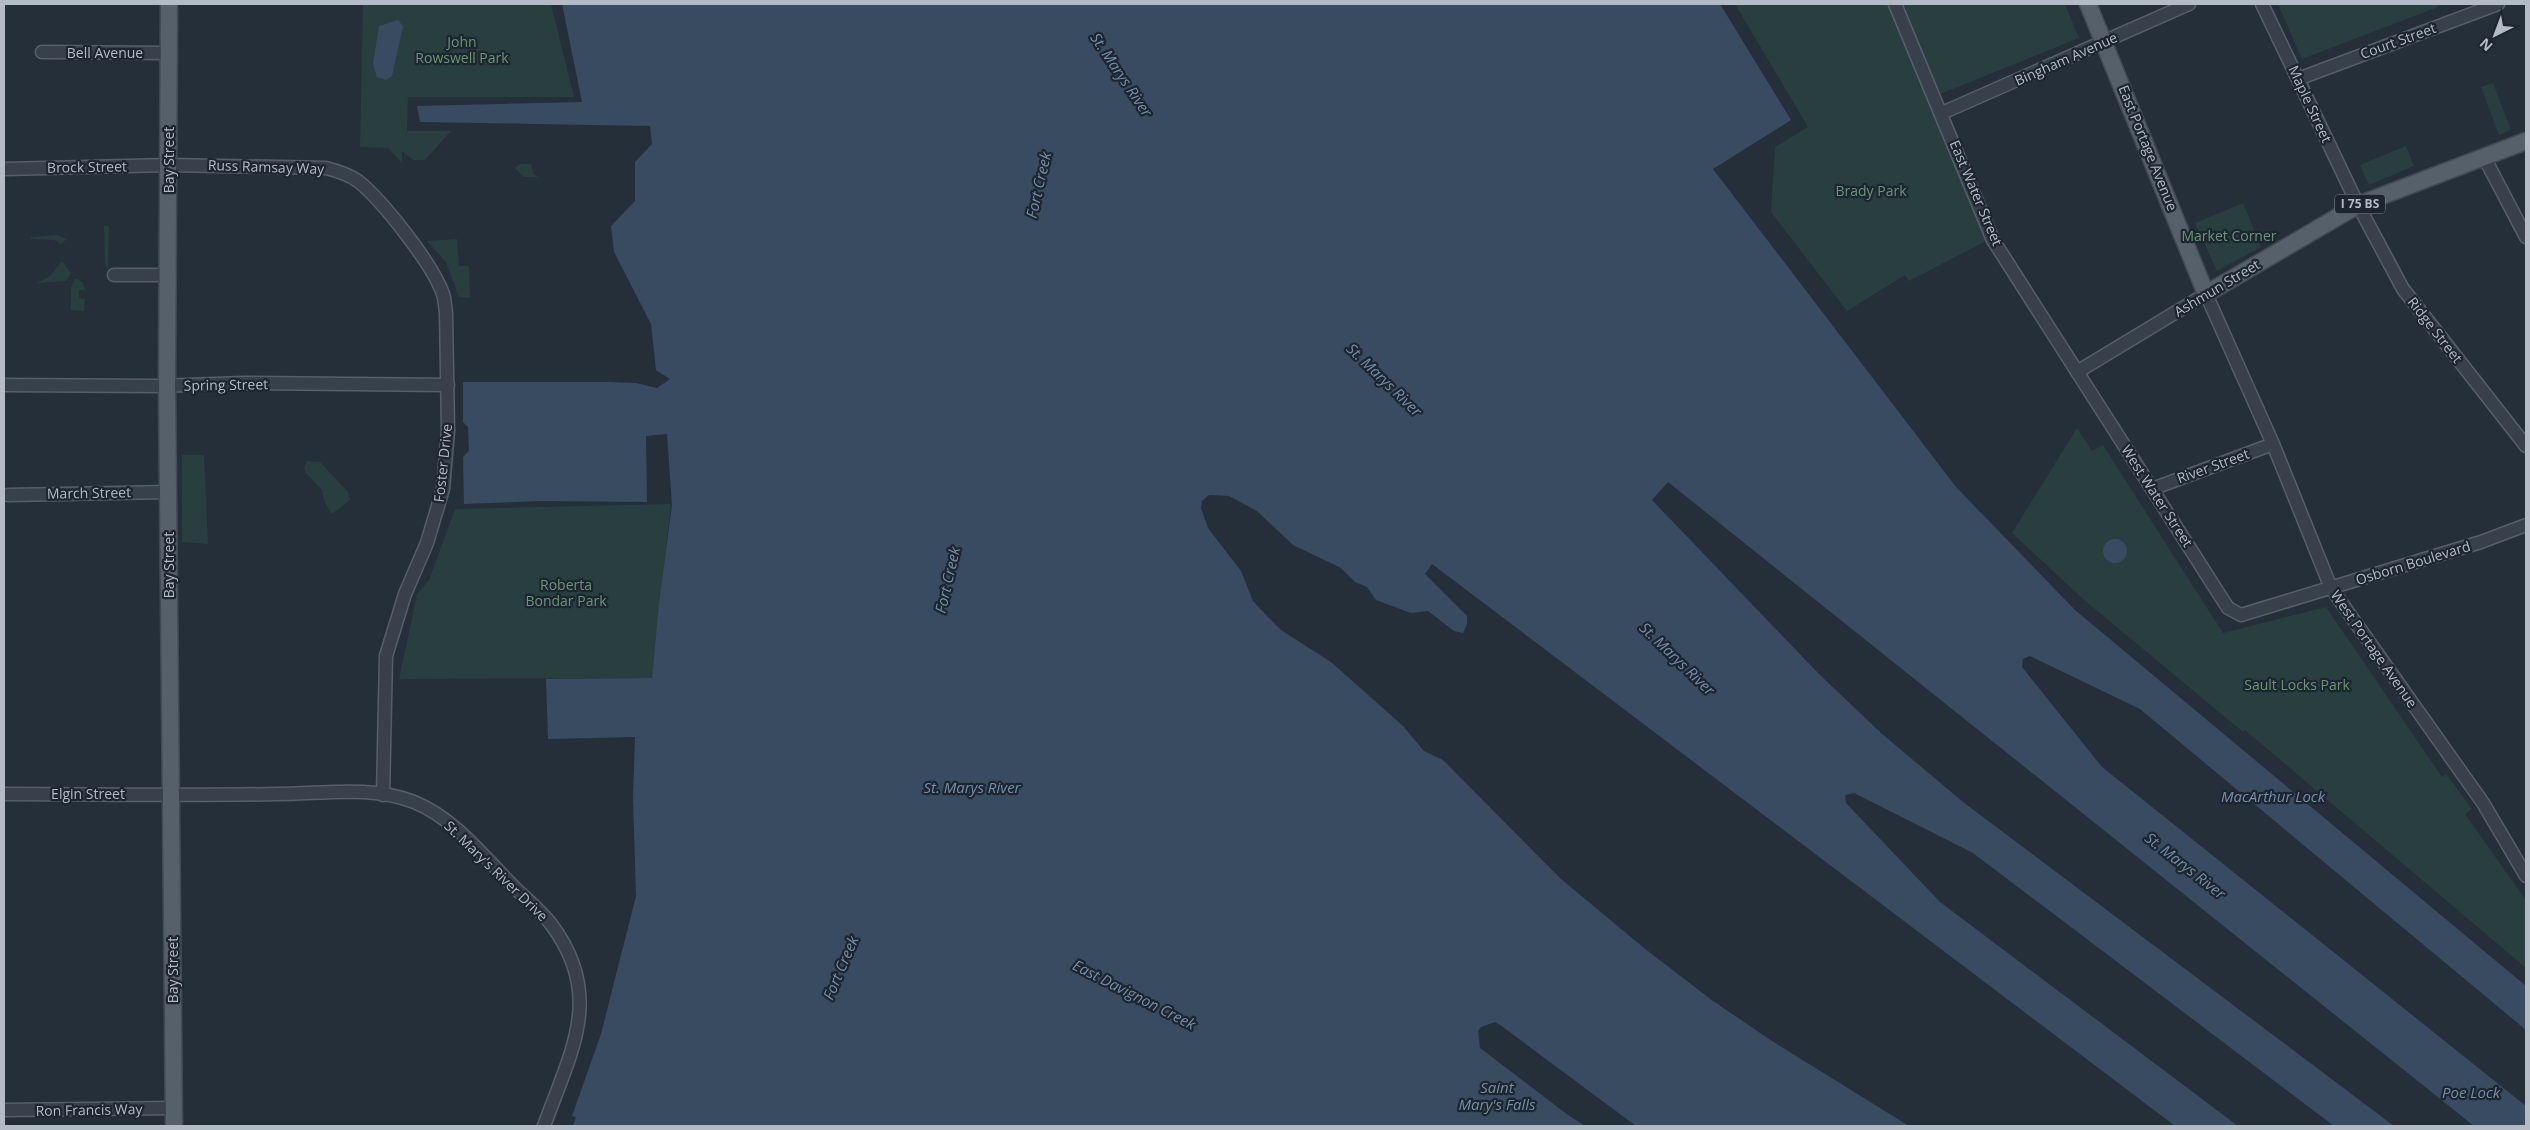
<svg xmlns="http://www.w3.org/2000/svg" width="2530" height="1130" font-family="'Open Sans',sans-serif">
	<rect width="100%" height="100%" fill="#242f3a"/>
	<path fill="#293e3e" d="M363,4h188l23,93h-166l-1,34h44l-26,29h-12l-11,-9v12l-14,-15 -28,-1z
		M1735,4h330l14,34 -151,61 64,139 -83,43 -4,-6 -58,36 -76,-99 4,-65 33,-20z
		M2278,4h159l1,3 -136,52z
		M2493,83l18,47 -12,5 -18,-48z
		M2406,146l8,20 -45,19 -9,-20z
		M520,164h11l2,9 5,4h-14l-9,-9z
		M2243,203l18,44 -44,24 -22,-48z
		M104,226h5l-1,43 -3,-5z
		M57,235l10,4 -6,5 -7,-4 -23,-1v-2z
		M457,239l2,27h10l1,32 -11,-1 -13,-35 -19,-21z
		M62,261l9,12 -5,8 -29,2 13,-7z
		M75,279h3l5,4 2,7h-6v8l6,1 -1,12 -13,-1v-23z
		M2077,428l15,23 11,-6 120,188 103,-26 116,170 4,-3 26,35 -7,5 61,86v68l-281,-238 -2,2 -160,-133 -71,-66z
		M182,455h22l4,89 -26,-2z
		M307,461l13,1 28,30 2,8 -18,14 -7,-11 -3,-13 -16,-17 -2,-5z
		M671,504l-19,174 -253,1 18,-85 12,-14 26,-71z"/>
	<path fill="#394b61" d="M562,4h1158l71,116 -78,49 243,318 119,123 451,376v44l-386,-321 -110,-53 -7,3 -1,8 80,100 424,339v20h-52l-806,-644 -16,18 166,173 63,60 82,69 431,324h-60l-361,-273 -119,-60 -9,2 1,8 94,99 298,224h-63l-743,-562 -7,10 42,42v8l-4,9 -9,-2 -26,-20 -17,2 -35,-13 -9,-13 -12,-5 -14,-14 -48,-23 -36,-34 -28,-15 -20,-1 -7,6 -1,7 7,20 33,43 12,30 14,15 14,14 50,32 72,64 21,25 19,9 118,119 83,69 69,53 59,40 137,85h-1336l3,-9 -4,-1 29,-82 35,-138 -3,-98 2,-61 -87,2 -2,-60 106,-1 7,-74 13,-99 -5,-71 -21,2 1,66 -105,-1 -78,3 -1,-47 6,-6 -1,-24 -5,-5v-40h146l27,1 21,5 13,-9 -14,-9 -5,-46 -37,-72 -3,-26 24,-25v-39l17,-18 -2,-18 -230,-4 -3,-16 165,-4z
		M398,20l5,6 -11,50 -6,4 -9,-3 -4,-13 6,-38z
		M2103 551a12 12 0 1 1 24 0a12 12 0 1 1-24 0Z"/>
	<path fill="#242f3a" d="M1495,1022l8,5 133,99h-51l-17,-11 -88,-67 -2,-17 3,-4z"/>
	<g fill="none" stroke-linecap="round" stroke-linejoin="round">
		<g stroke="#565f69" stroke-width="15">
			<path id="minor" d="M1895,4l98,236 235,368 13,7 240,-73 45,-17
				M2262,4l96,201 45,84 123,157
				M42,52l126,1
				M2298,79l200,-75
				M1942,113l247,-109
				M2484,157l42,80
				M4,169l166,-4 156,3c12,3 22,6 32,13 25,20 75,84 85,113 2,6 2,13 3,19l2,118 -5,58 -16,54 -22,51 -19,62 -3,139
				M114,275h54
				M2077,372l129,-78 67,150 58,144 152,215 43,73
				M4,385l155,1 85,-3 204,2
				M2152,489l121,-45
				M8,495l161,-3
				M4,794c91,0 182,2 273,0 45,0 94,-9 137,8 40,16 70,55 99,84 12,12 27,24 38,38 54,72 20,127 -7,202
				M4,1110l170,-2"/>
		</g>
		<g stroke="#414a54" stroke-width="19">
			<path id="major" d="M169,4l-2,382 7,740
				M2088,4l118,290 152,-89 168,-64"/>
		</g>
		<use href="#minor" stroke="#38414b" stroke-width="12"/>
		<use href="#major" stroke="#56606b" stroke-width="16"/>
	</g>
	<g text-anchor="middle" stroke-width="4.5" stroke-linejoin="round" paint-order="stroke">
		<rect fill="#1d2630" stroke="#868f99" stroke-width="1" x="2335" y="194.5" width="50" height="19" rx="4"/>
		<g font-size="12" font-weight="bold" fill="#b3bcc6">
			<text x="2360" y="208">I 75 BS</text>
		</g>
		<g font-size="14" fill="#b3bcc6" stroke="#1d2630">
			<text transform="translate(2398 41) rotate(-20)" y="5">Court Street</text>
			<text x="105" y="58">Bell Avenue</text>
			<text transform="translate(2066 59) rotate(-24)" y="5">Bingham Avenue</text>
			<text transform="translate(2310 104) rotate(65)" y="5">Maple Street</text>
			<text transform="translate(2148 148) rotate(68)" y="5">East Portage Avenue</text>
			<text transform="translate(169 160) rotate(-90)" y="5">Bay Street</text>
			<text transform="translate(87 167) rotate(-1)" y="5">Brock Street</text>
			<text transform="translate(266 167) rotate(2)" y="5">Russ Ramsay Way</text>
			<text transform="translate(1976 193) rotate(67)" y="5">East Water Street</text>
			<text transform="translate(2217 288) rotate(-31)" y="5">Ashmun Street</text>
			<text transform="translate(2435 330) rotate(52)" y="5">Ridge Street</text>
			<text transform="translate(226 385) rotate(-1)" y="5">Spring Street</text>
			<text transform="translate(443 463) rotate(-84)" y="5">Foster Drive</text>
			<text transform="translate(2213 466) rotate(-20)" y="5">River Street</text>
			<text transform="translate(89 493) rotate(-1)" y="5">March Street</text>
			<text transform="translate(2157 496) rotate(57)" y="5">West Water Street</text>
			<text transform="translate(2413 563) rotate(-17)" y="5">Osborn Boulevard</text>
			<text transform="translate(169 565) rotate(-90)" y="5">Bay Street</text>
			<text transform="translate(2374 649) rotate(55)" y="5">West Portage Avenue</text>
			<text x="88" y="799">Elgin Street</text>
			<text transform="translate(496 871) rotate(44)" y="5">St. Mary's River Drive</text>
			<text transform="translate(173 970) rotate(-90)" y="5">Bay Street</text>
			<text transform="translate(89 1110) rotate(-1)" y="5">Ron Francis Way</text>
		</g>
		<g font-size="14" fill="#6b9673" stroke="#1d2630">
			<text x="462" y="47">John<tspan x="462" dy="16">Rowswell Park</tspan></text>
			<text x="1871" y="196">Brady Park</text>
			<text x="2229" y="241">Market Corner</text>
			<text x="566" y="590">Roberta<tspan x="566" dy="16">Bondar Park</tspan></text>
			<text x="2297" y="690">Sault Locks Park</text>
		</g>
		<g font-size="15" font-style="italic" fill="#758ea9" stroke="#1d2630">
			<text transform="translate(1121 75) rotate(56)" y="5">St. Marys River</text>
			<text transform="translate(1039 185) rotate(-77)" y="5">Fort Creek</text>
			<text transform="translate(1384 380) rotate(44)" y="5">St. Marys River</text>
			<text transform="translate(948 580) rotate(-77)" y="5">Fort Creek</text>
			<text transform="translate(1677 659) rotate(44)" y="5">St. Marys River</text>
			<text x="972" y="793">St. Marys River</text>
			<text x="2273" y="802">MacArthur Lock</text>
			<text transform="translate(2185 866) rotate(38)" y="5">St. Marys River</text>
			<text transform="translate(841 968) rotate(-67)" y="5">Fort Creek</text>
			<text transform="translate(1134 995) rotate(27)" y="5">East Davignon Creek</text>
			<text x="1497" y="1093">Saint<tspan x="1497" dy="17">Mary's Falls</tspan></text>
			<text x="2471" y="1098">Poe Lock</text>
		</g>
	</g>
	<rect width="2530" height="1130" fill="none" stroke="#b3bcc6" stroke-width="10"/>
	<g transform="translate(2495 35) rotate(222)" stroke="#1d2630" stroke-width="4" paint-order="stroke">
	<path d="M0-4L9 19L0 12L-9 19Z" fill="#b3bcc6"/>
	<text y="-8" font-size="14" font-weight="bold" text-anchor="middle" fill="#b3bcc6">N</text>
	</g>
</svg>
